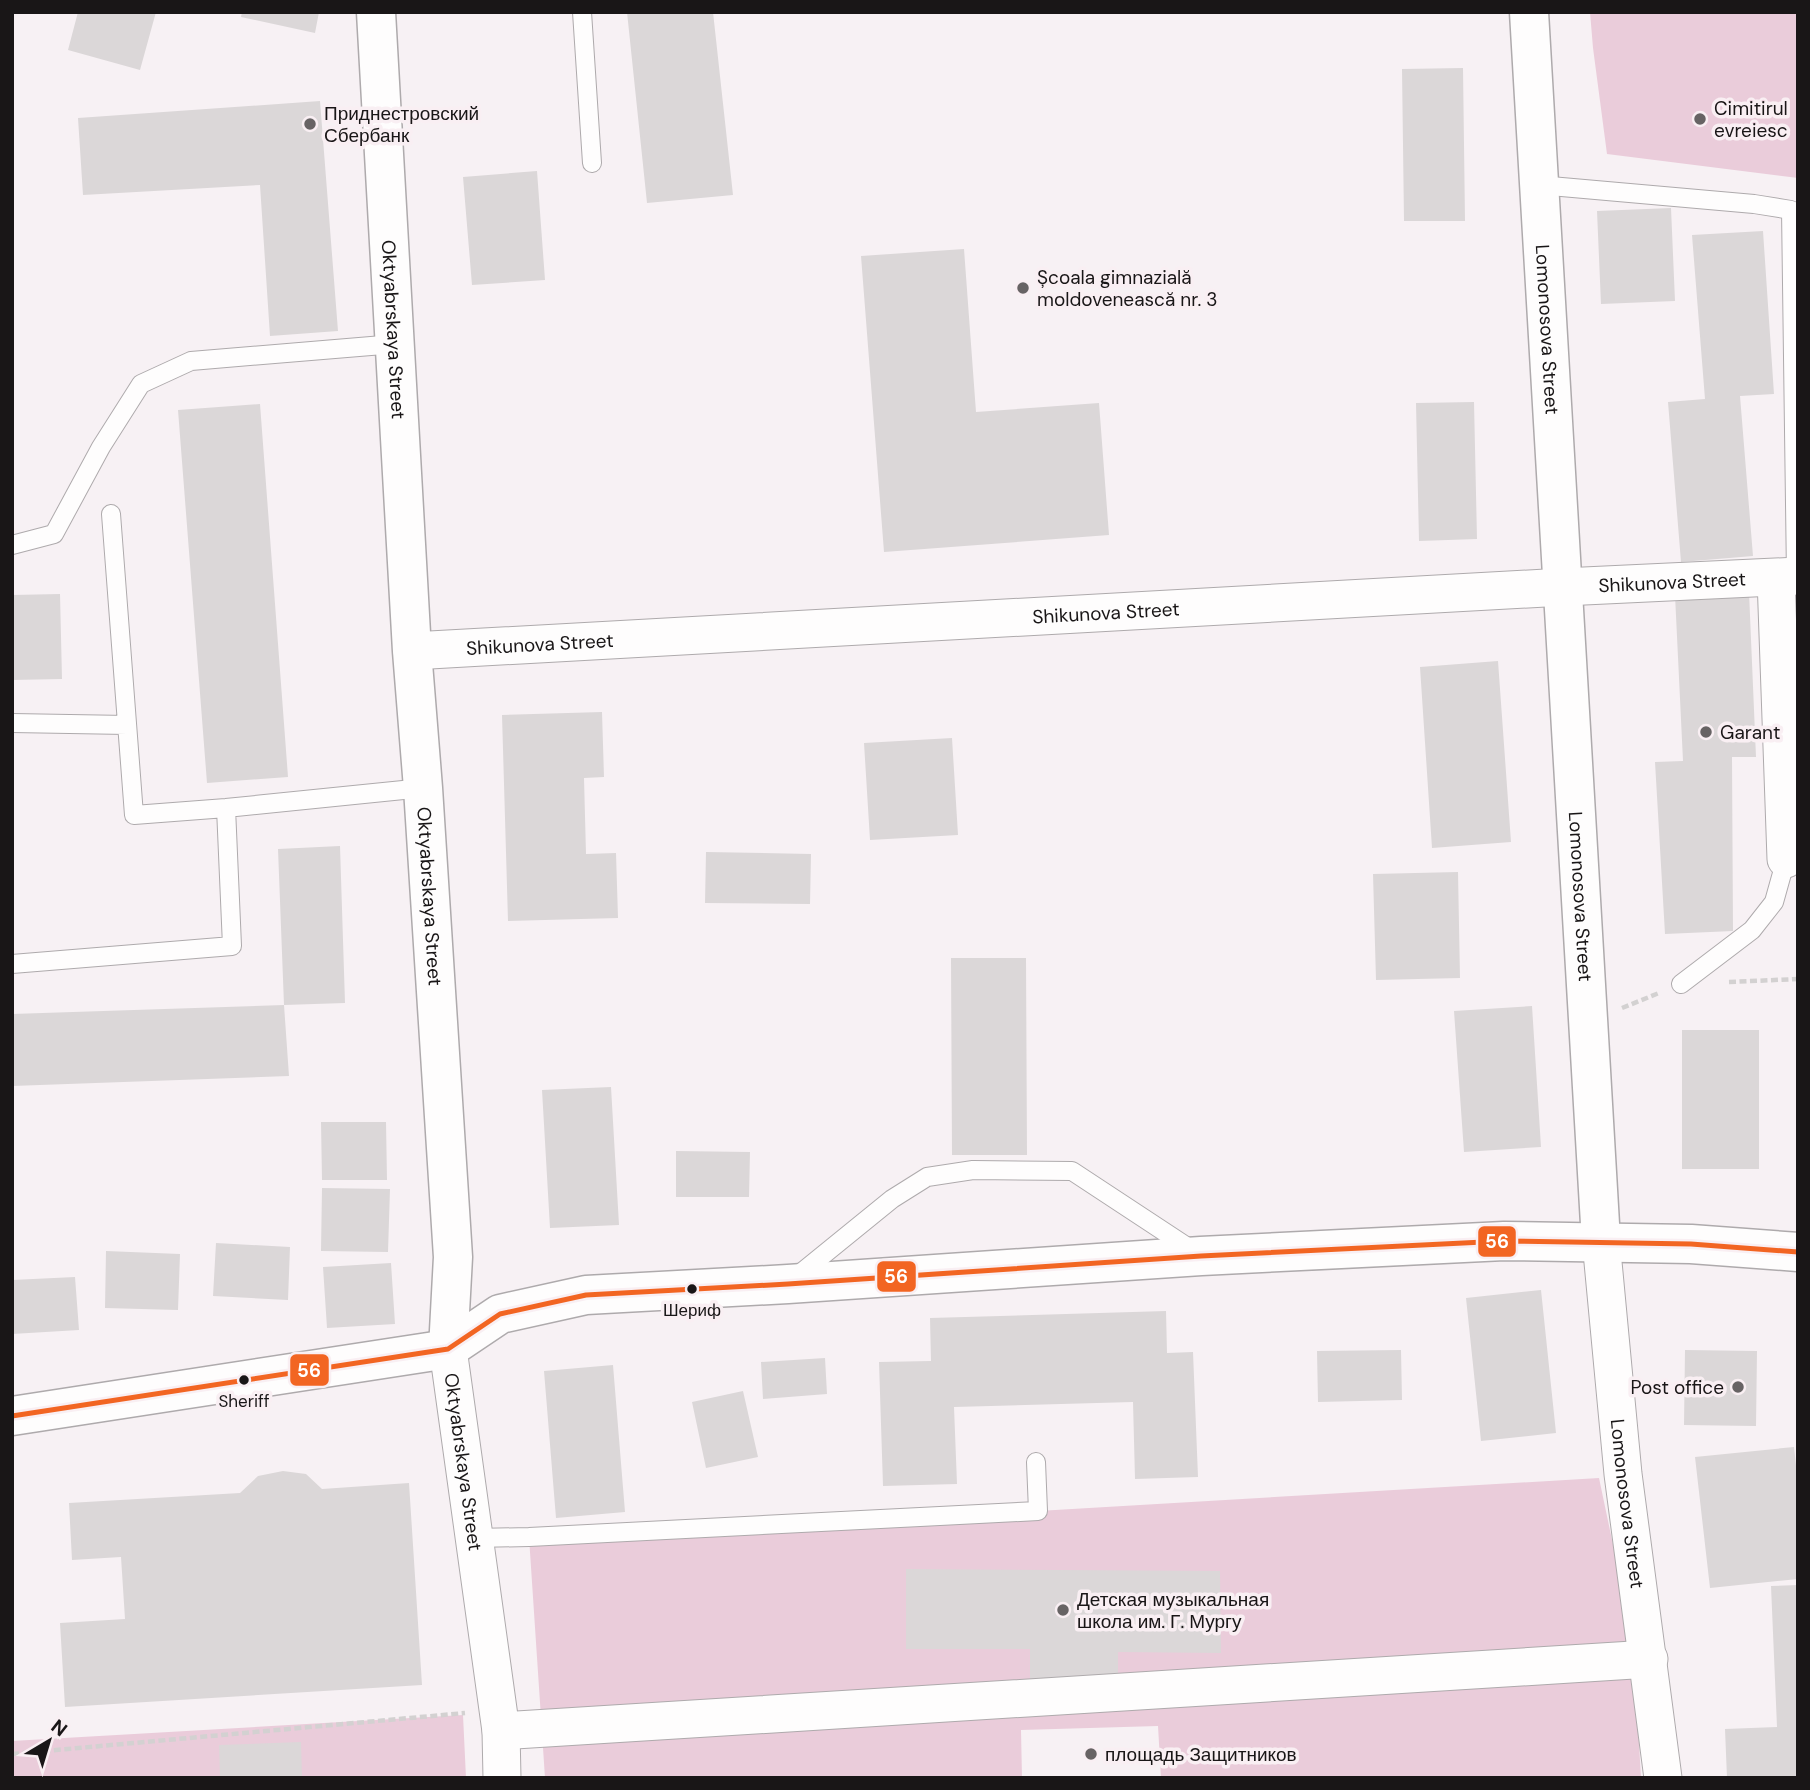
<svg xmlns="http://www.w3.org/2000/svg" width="1810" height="1790" font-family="'DM Sans',sans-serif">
	<rect width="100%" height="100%" fill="#f7f1f4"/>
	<path fill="#eaccda" d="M1590,12h208v166l-191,-24 -14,-106z
		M1599,1478l34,162 8,138h-480l-3,-52 -137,4 1,48h-477l-16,-241 509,-26z
		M463,1715l3,63h-454v-37z"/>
	<path fill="#dbd7d8" d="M78,12h78l-16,58 -72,-20z
		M242,12h77l-4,21 -74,-16z
		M627,12h86l20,183 -86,8z
		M1463,68l2,153h-61l-2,-152z
		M320,101l18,230 -68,5 -10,-151 -177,10 -5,-77z
		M537,171l8,109 -73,5 -9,-108z
		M1671,208l4,93 -74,3 -4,-93z
		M1763,231l11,163 -34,2 13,160 -72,6 -13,-160 37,-3 -13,-164z
		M964,249l12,163 123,-9 10,132 -225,17 -23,-296z
		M1474,402l3,137 -58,2 -3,-138z
		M260,404l28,373 -81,6 -29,-373z
		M1749,592l7,165h-24l1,174 -68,3 -10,-172 28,-1 -8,-166z
		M60,594l2,85 -50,1v-85z
		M1498,661l13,181 -79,6 -12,-181z
		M602,712l2,65 -20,1 2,76 30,-1 2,65 -110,3 -6,-206z
		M952,738l6,97 -88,5 -6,-97z
		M340,846l5,157 -61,2 -6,-156z
		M706,852l105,2 -1,50 -105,-1z
		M1458,872l2,106 -84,2 -3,-106z
		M951,958h75l1,197h-75z
		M284,1005l5,71 -277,10v-72z
		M1532,1006l9,141 -77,5 -10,-141z
		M1682,1030h77v139h-77z
		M611,1087l8,138 -69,3 -8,-138z
		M321,1122h65l1,58h-65z
		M676,1151l74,1 -1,45h-73z
		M322,1188l68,1 -2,63 -67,-1z
		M216,1243l74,4 -2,53 -75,-4z
		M106,1251l74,3 -2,56 -73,-2z
		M391,1263l4,61 -68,4 -4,-61z
		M75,1277l4,53 -67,4v-54z
		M1541,1290l15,143 -75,8 -15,-143z
		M1166,1311l1,42 26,-1 5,125 -63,2 -2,-77 -179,5 3,77 -74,2 -4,-124 52,-1 -1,-43z
		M1401,1350l1,50 -84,2 -1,-51z
		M1685,1350l72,1 -1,75 -72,-1z
		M825,1358l2,36 -64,5 -2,-37z
		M613,1365l12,147 -69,6 -12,-147z
		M743,1391l15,66 -52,11 -14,-66z
		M1794,1447l4,36v96l-88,9 -15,-131z
		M283,1471l23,3 16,15 87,-6 13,202 -357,22 -5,-84 65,-4 -4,-62 -49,3 -3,-57 171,-10 18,-17z
		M906,1569l314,2 1,82 -103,-1v39h-88v-42h-124z
		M1798,1585v193h-71l-2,-49 52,-2 -6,-141z
		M301,1742l1,36h-82l-1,-33z"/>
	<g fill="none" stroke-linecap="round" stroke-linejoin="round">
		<g stroke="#aeaaac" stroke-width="20">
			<path id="service" d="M582,12l10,151
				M1539,185l215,19 37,6 5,366
				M111,514l23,301 92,-7 197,-20
				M12,545l42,-11 47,-87 40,-63 50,-23 204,-17
				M12,723l115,2
				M12,964l220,-18 -6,-138
				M1681,984l71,-54 22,-28 12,-43
				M796,1277l96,-78 35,-22 46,-7 99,1 120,79
				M474,1538l55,-1 509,-26 -2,-49"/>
		</g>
		<g stroke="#aeaaac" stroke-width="39">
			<g id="minor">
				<path d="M1776,578l10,281"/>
				<path id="s1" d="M412,651l1151,-64 235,-11"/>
				<path id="s2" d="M1601,1241l22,233 40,304"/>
				<path id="s3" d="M448,1349l53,382 1,47"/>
				<path d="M501,1731l1148,-72"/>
			</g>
		</g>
		<g stroke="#aeaaac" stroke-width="41">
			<g id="tertiary">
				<path id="s4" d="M376,12l36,639 11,137 30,469 -5,92"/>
				<path id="s5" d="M1529,12l72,1229"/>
				<path d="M12,1416l436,-67 52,-35 86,-19 202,-11 413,-28 303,-15 187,3 107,8"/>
			</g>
		</g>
		<path stroke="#d3d1d1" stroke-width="4.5" stroke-dasharray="7 3.5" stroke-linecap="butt" d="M1729,982l69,-3
			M1622,1008l37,-15
			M12,1754l453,-41"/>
		<use href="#service" stroke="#fefdfd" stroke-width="18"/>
		<use href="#minor" stroke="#fefdfd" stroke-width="37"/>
		<use href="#tertiary" stroke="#fefdfd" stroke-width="38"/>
		<g stroke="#f9eff3" stroke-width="10">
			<path id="bus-1" d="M12,1416l436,-67 52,-35 86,-19 202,-11 413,-28 303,-15 187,3 107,8"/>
		</g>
		<use href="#bus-1" stroke="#f26522" stroke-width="5"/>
	</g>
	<g fill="#676364" stroke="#f9eff3" stroke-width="2.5">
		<circle cx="1700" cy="119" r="7"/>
		<circle cx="310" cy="124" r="7"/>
		<circle cx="1023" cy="288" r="7"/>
		<circle cx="1706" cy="732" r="7"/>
		<circle cx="1738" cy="1387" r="7"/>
		<circle cx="1063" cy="1610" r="7"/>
		<circle cx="1091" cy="1754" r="7"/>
	</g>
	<g fill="#191617" stroke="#f9eff3" stroke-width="2.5">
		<circle cx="692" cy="1289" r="6"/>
		<circle cx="244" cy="1380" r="6"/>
	</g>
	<g text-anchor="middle" stroke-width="7" stroke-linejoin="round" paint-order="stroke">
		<g font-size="17" fill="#191617" stroke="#f9eff3">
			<text x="692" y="1316">Шериф</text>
			<text x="244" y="1407">Sheriff</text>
		</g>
		<g font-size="19" fill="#191617" stroke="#f9eff3" text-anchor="start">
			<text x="1714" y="115">Cimitirul<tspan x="1714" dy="22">evreiesc</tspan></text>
			<text x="324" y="120">Приднестровский<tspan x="324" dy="22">Сбербанк</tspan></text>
			<text x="1037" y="284">Școala gimnazială<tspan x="1037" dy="22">moldovenească nr. 3</tspan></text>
			<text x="1720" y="739">Garant</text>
			<text x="1724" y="1394" text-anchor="end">Post office</text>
			<text x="1077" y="1606">Детская музыкальная<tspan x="1077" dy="22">школа им. Г. Мургу</tspan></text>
			<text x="1105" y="1761">площадь Защитников</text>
		</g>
		<g font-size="19" fill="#191617" stroke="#f9eff3">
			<text dy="7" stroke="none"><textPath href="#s5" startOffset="318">Lomonosova Street</textPath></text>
			<text dy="7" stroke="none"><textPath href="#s4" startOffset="318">Oktyabrskaya Street</textPath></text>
			<text dy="7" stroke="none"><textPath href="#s1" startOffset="1262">Shikunova Street</textPath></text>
			<text dy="7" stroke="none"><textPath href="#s1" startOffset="695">Shikunova Street</textPath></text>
			<text dy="7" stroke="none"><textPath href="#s1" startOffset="128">Shikunova Street</textPath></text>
			<text dy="7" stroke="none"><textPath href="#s4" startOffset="886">Oktyabrskaya Street</textPath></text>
			<text dy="7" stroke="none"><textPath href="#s5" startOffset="886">Lomonosova Street</textPath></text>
			<text dy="7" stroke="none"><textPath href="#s3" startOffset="114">Oktyabrskaya Street</textPath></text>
			<text dy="7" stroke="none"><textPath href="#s2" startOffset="264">Lomonosova Street</textPath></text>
		</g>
	</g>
	<g stroke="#f9eff3" stroke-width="2.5">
		<rect x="1477" y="1225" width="40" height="33" rx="7" fill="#f26522"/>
		<rect x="876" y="1260" width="41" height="33" rx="7" fill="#f26522"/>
		<rect x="289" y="1353" width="41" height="34" rx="7" fill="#f26522"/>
	</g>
	<g font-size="19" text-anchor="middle" font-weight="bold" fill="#fff">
		<text x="1497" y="1248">56</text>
		<text x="896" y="1283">56</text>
		<text x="309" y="1377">56</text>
	</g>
	<rect width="1810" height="1790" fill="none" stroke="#191617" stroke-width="28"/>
	<g transform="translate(49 1741) rotate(38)" stroke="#f9eff3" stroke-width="5" paint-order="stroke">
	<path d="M0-5L12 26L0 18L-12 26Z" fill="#191617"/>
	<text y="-10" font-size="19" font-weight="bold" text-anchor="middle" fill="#191617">N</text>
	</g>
</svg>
